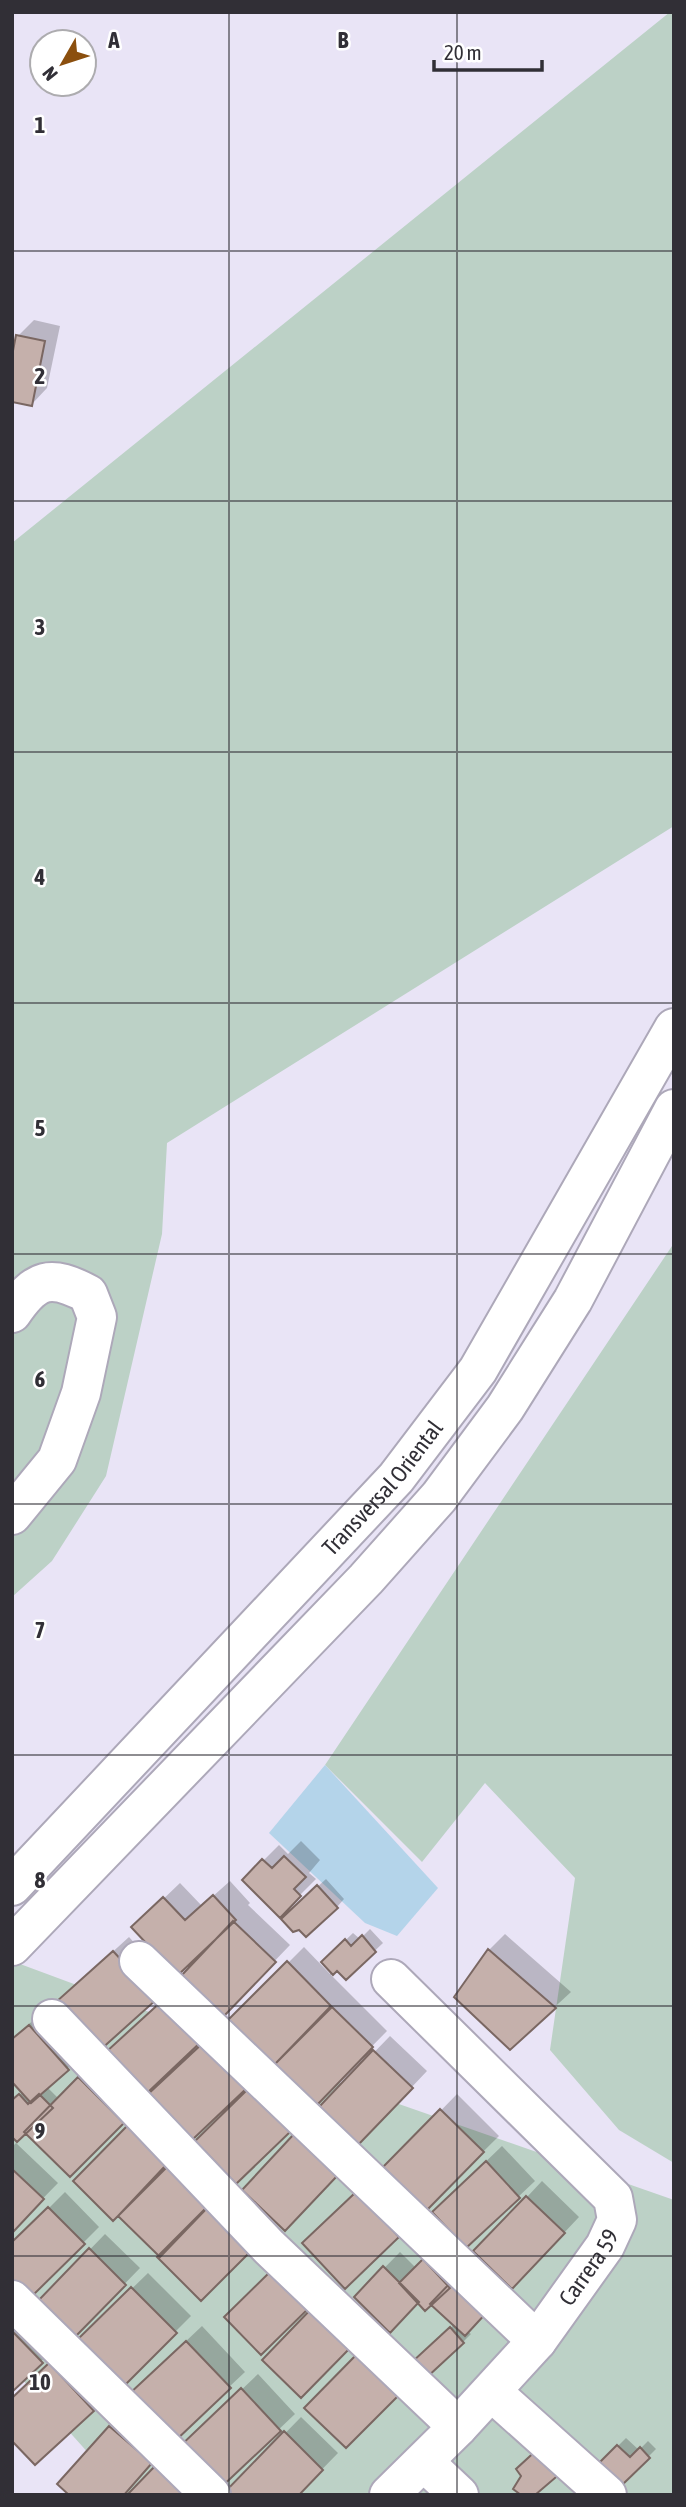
<svg xmlns="http://www.w3.org/2000/svg" width="686" height="2507" font-family="'Asap Condensed',sans-serif">
	<rect width="100%" height="100%" fill="#e9e4f6"/>
	<path fill="#bcd1c6" d="M670,12h4v814l-507,317 -5,91 -56,242 -54,85 -40,36v-1054z
		M674,1243v920l-55,-33 -69,-80 25,-172 -90,-95 -63,79 -97,-97z
		M12,1961l361,134 301,105v295h-548l-114,-127z"/>
	<path fill="#b4d4ea" d="M325,1765l113,123 -41,48 -32,-13 -96,-90z"/>
	<path fill="#0003" d="M34,320l26,6 -13,62 -15,16 -14,-68z
		M301,1841l19,19 -11,13 7,6 -36,36 -36,-35 35,-35 9,9z
		M326,1879l18,20 -7,8 -46,4z
		M230,1881l20,22 -2,2 42,40 -51,53 -32,-53 -73,-18 46,-44 22,23z
		M370,1929l13,14 -37,35 -8,-10 -7,7 56,56 -70,71 -86,-82 73,-73 26,27 2,-3 -9,-9 30,-29 7,6z
		M505,1934l66,58 -61,56 -53,-52 32,-46z
		M129,1937l42,46 -97,4z
		M45,2010l38,44 -36,33 12,12 35,-36 44,44 -68,68 -58,-74 11,-9 -11,-53z
		M390,2036l37,35 -53,56 -53,-20z
		M457,2094l42,42 -72,71 -41,-40z
		M16,2143l42,40 -44,45 -2,-81z
		M502,2146l33,35 -69,65 -16,-50z
		M542,2181l37,36 -51,54 -1,-74z
		M65,2192l34,35 -70,70 -17,-52z
		M105,2234l35,34 -67,69 -35,-34z
		M400,2252l16,16 16,-15 38,12 -3,66 4,3 -8,8 -41,12 33,-30 -24,-22 -75,-5z
		M148,2273l43,43 -68,68 -44,-44z
		M12,2322l45,24 -45,43z
		M202,2326l43,46 -16,15 -83,-8z
		M66,2349l42,45 -73,69 -23,-64z
		M258,2374l37,40 -79,75 -22,-54z
		M126,2411l40,36 -41,48h-54l-11,-11z
		M301,2417l37,36 -41,42h-72z
		M626,2438l13,12 9,-9 8,8 -33,33 -8,-8 -18,-7z"/>
	<path fill="#c5b0ab" stroke="#7a6762" stroke-width="2" d="M16,335l29,6 -13,65 -20,-4v-46z
		M284,1856l22,21 -12,12 7,7 -21,22 -38,-38 20,-21 10,9z
		M317,1885l21,23 -32,29 -7,-7 -6,2 -12,-13z
		M213,1895l23,25 -59,56 -46,-49 32,-30 22,23z
		M233,1921l43,41 -52,54 -43,-40z
		M362,1935l14,17 -30,28 -9,-9 -4,4 -12,-13 24,-23 6,7z
		M488,1949l68,59 -46,42 -56,-53z
		M113,1951l44,48 -58,52 -43,-49z
		M287,1961l45,46 -58,58 -46,-45z
		M163,2000l40,43 -57,53 -40,-44z
		M331,2006l42,41 -56,58 -42,-41z
		M29,2025l40,45 -38,33 -19,-21v-43z
		M203,2040l45,47 -56,53 -45,-47z
		M373,2050l40,38 -55,57 -39,-38z
		M78,2077l46,46 -54,54 -46,-45z
		M248,2089l42,43 -54,52 -41,-43z
		M19,2094l9,10 11,-10 14,14 -36,34 -5,-5v-37z
		M440,2109l44,43 -57,58 -44,-43z
		M128,2125l41,40 -56,56 -40,-40z
		M294,2134l44,41 -53,56 -43,-41z
		M486,2161l34,37 -54,50 -34,-36z
		M167,2164l43,41 -50,52 -42,-41z
		M12,2169l32,30 -30,32 -2,-2z
		M356,2192l43,45 -54,52 -43,-46z
		M526,2196l39,37 -53,56 -39,-38z
		M211,2203l44,44 -54,54 -44,-44z
		M48,2207l37,37 -56,55 -17,-17v-40z
		M89,2248l37,37 -53,54 -37,-36z
		M423,2259l27,29 -25,23 -26,-28z
		M383,2266l36,36 -29,31 -36,-36z
		M275,2267l37,38 -51,50 -37,-38z
		M453,2280l35,31 -23,25 -35,-32z
		M131,2287l46,46 -54,54 -46,-47z
		M313,2307l40,38 -52,53 -39,-38z
		M450,2327l14,16 -38,35 -14,-16z
		M12,2331l31,32 -31,29z
		M186,2341l45,47 -57,54 -46,-47z
		M360,2351l42,41 -56,56 -42,-40z
		M49,2363l45,48 -59,54 -23,-24v-43z
		M241,2388l40,43 -65,61 -40,-42z
		M109,2426l43,37 -28,32h-55l-12,-11z
		M284,2431l39,39 -24,25h-77z
		M617,2445l13,12 10,-10 10,11 -27,26 -8,-8 -20,-9z
		M540,2447l22,25 -27,23h-14l-8,-6 8,-13 -5,-7z
		M156,2465l30,30h-59z"/>
	<g fill="none" stroke-linecap="round" stroke-linejoin="round">
		<g stroke="#ada8b9" stroke-width="42">
			<g id="minor">
				<path d="M12,1313c24,-35 38,-39 76,-19l9,23 -16,76 -24,67 -45,55"/>
				<path d="M139,1961l398,380"/>
				<path d="M52,2019l217,228 189,180"/>
				<path d="M12,2300l199,195"/>
				<path d="M492,2392l115,103"/>
				<path d="M424,2462l35,33"/>
				<path id="s1" d="M389,2495l69,-68 79,-86 68,-95 12,-26 -4,-22 -222,-219"/>
			</g>
		</g>
		<g stroke="#ada8b9" stroke-width="42">
			<g id="major">
				<path id="s2" d="M12,1886l384,-408 82,-108 196,-342"/>
				<path d="M12,1946l354,-367 73,-82 66,-89 68,-108 101,-191"/>
			</g>
		</g>
		<use href="#minor" stroke="#fff" stroke-width="38"/>
		<use href="#major" stroke="#fff" stroke-width="38"/>
	</g>
	<path fill="none" stroke="#312f36" stroke-width="2" stroke-opacity="0.55" d="M229,12v2483M457,12v2483M12,251h662M12,501h662M12,752h662M12,1003h662M12,1254h662M12,1504h662M12,1755h662M12,2006h662M12,2256h662"/>
	<g text-anchor="middle" stroke-width="5" stroke-linejoin="round" paint-order="stroke">
		<g font-size="23" fill="#312f36" stroke="#fff">
			<text dy="8" stroke="none"><textPath href="#s2" startOffset="544">Transversal Oriental</textPath></text>
			<text dy="8" stroke="none"><textPath href="#s1" startOffset="304">Carrera 59</textPath></text>
		</g>
	</g>
	<g font-size="23" text-anchor="middle" font-weight="bold" fill="#312f36" stroke="#fff" stroke-width="5" stroke-linejoin="round" paint-order="stroke">
		<text x="114" y="48">A</text>
		<text x="343" y="48">B</text>
		<text x="40" y="133">1</text>
		<text x="40" y="384">2</text>
		<text x="40" y="635">3</text>
		<text x="40" y="885">4</text>
		<text x="40" y="1136">5</text>
		<text x="40" y="1387">6</text>
		<text x="40" y="1638">7</text>
		<text x="40" y="1888">8</text>
		<text x="40" y="2139">9</text>
		<text x="40" y="2390">10</text>
	</g>
	<rect width="686" height="2507" fill="none" stroke="#312f36" stroke-width="28"/>
	<g transform="translate(63 63) rotate(231)"><circle r="33" fill="#ffffff" stroke="#adacaf" stroke-width="2"/>
	<path d="M0-5L12 26L0 18L-12 26Z" fill="#8b4f0e"/>
	<text y="-10" font-size="19" font-weight="bold" text-anchor="middle" fill="#312f36">N</text>
	</g>
	<path d="M434 60v10h108v-10" fill="none" stroke="#312f36" stroke-width="3.5"/>
	<text x="444" y="60" font-size="21" fill="#312f36" stroke="#ffffff" stroke-width="5" paint-order="stroke">20 m</text>
</svg>
